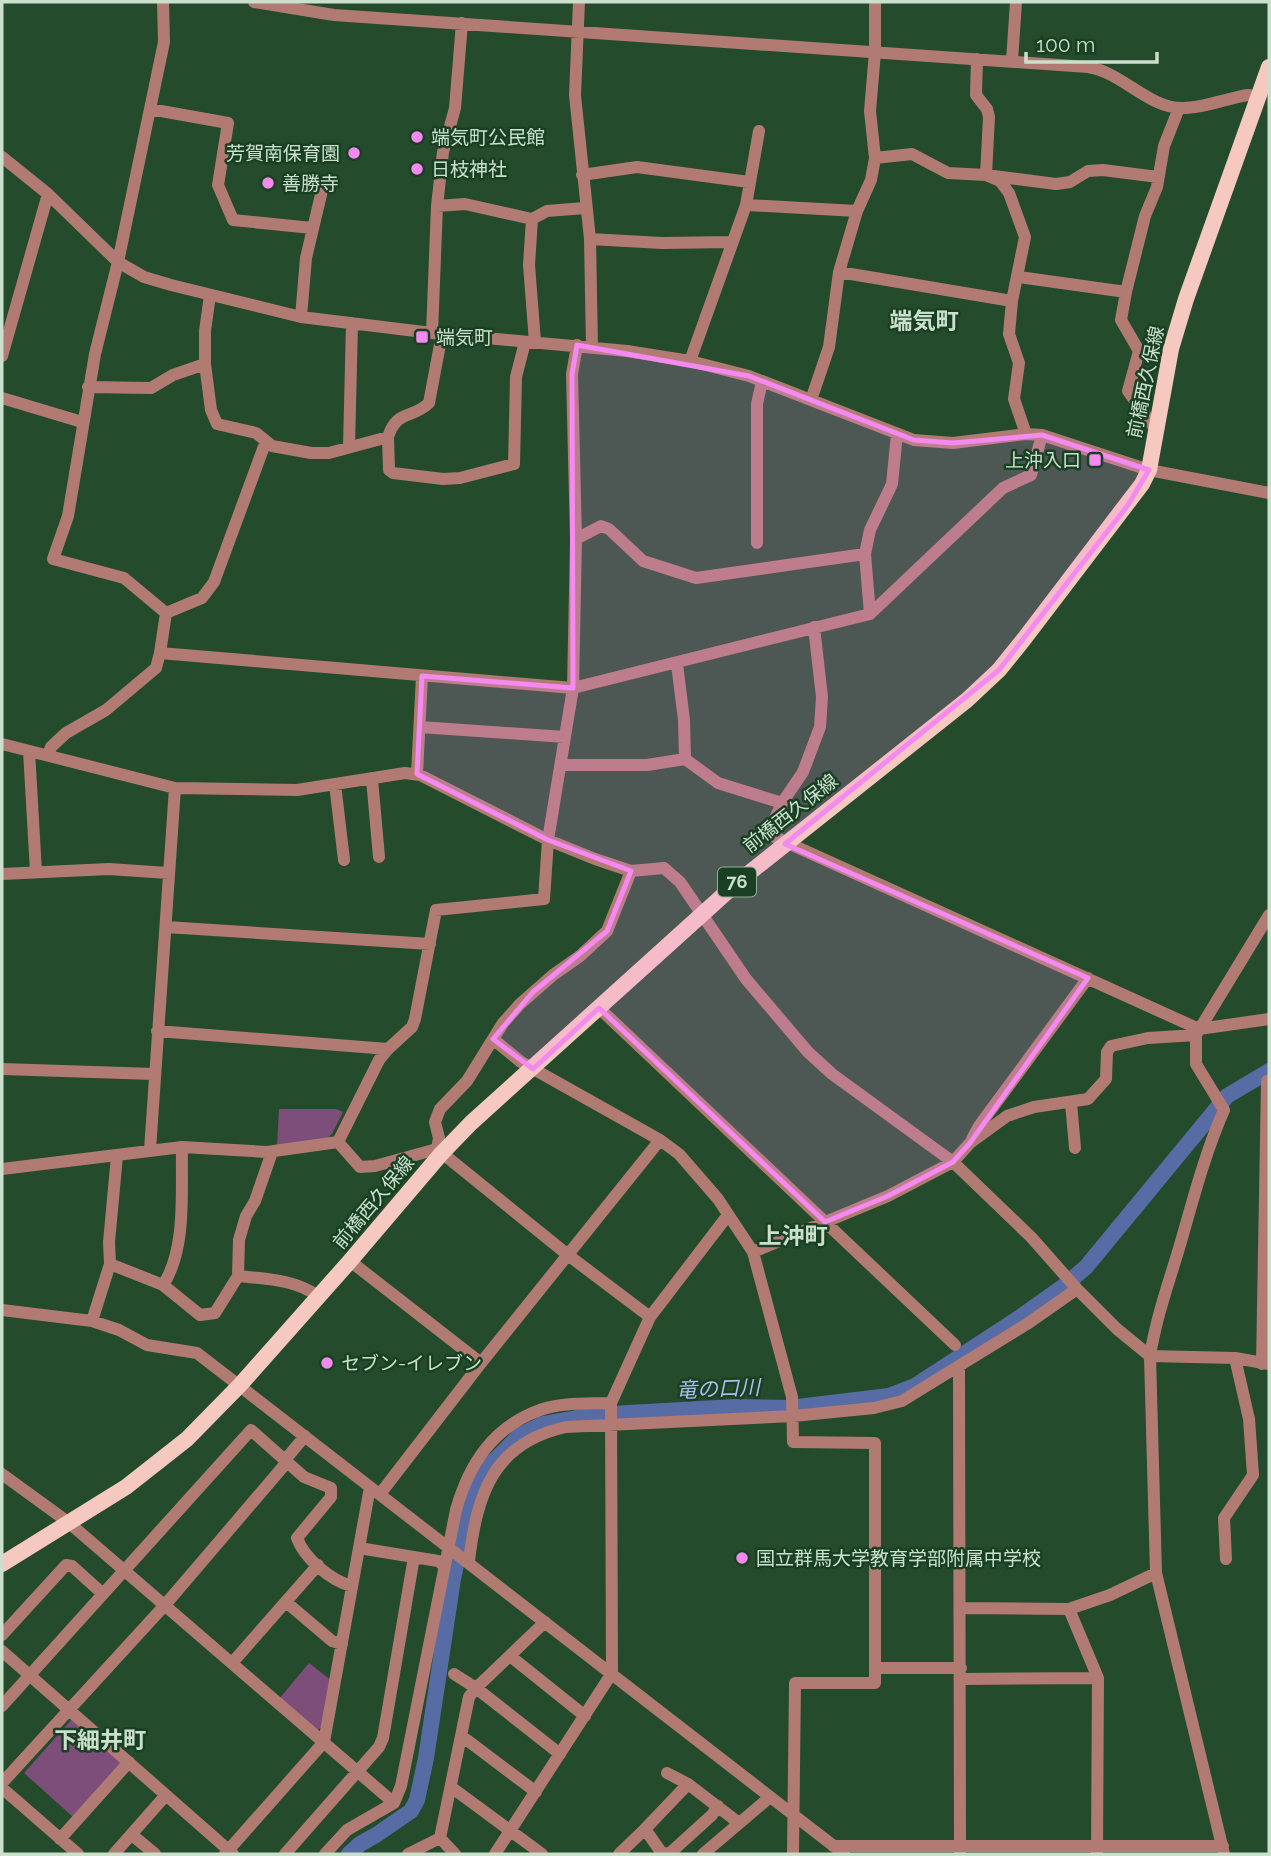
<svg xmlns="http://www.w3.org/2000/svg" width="1271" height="1856" font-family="Raleway,'Noto Sans JP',sans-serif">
	<rect width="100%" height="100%" fill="#244b2c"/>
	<path fill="#7c4e79" d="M279,1109h57l7,3 -11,22 -7,6 -48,6z
		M309,1663l23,18 -8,46 -8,3 -37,-31z
		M72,1719l48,41v4l-47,53 -49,-44z"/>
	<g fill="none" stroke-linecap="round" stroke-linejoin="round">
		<path stroke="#576ba5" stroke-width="16" d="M349,1854l11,-10 16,-9 35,-24 6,-11 9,-42 27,-179 16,-75 13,-31 37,-37 24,-12 50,-9 142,-8 54,1 100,-12 26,-10 104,-68 45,-32 22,-19 141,-171 42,-25"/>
		<path stroke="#b17b73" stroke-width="12" d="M163,2l1,40 -46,220 -23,92 -27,162 -15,43 71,19 42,35
			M254,2l80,13 754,52c34,5 61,42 95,41 22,0 44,-10 65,-13l11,2
			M579,2l-4,93 15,144 2,108
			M977,59l-1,36 11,14 2,8 -3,58 70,9 14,-2 18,-11 15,-1 55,7
			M1012,61l4,-59
			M150,109l78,14 -10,62 15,35 79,8
			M2,157l46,37 70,68 26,15 27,8 130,32 131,16 195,18 63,10 59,15 165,64 39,3 73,-9 16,1 107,35 120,23
			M875,158l37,-4 36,19 38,2 14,6 9,12 16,44 -13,64 -3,33 10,29 -5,36 12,35
			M582,175l55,-8 112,15
			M746,205l13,-74
			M437,206l28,-2 67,15 15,-8 38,-3
			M532,219l-3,46 6,77
			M590,239l72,4 69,-1
			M839,272l173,29
			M1019,277l107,15 19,-76 12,-29 7,-41 15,-38
			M1126,292l-5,28 18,31 -11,40 28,39
			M301,317l5,-59 18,-76
			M432,333l5,-127 6,-54 12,-44 7,-85
			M2,356l46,-162
			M690,361l56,-156 111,6
			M205,364v-33l5,-36
			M88,387l63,1 22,-13 32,-11 6,46 6,14 39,9 16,13 39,7h18l59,-16 1,33 4,3 50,6 17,-1 54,-14 2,-87 9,-35
			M2,398l80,24
			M811,400l18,-53 10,-75 18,-61 14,-31 4,-22 -5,-47 5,-59v-50
			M388,437c9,-28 23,-17 41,-34l13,-69
			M349,447l3,-124
			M576,539l25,-13 8,3 34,32 53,17 169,-24
			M757,543v-139l5,-23
			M166,613l-6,40 413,35 297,-74 133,-126 28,-13 11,-40
			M166,613l36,-15 12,-16 52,-141
			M870,614l-5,-60 5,-24 22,-46 5,-50
			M814,627l8,70 -2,30 -17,45 -21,31 -14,31 431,195 70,-10
			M420,727l145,10
			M2,744l173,44 122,2 108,-17 15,2 128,65 47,19 36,12 33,-3 16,14 66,97 62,73 24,22 121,88 78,75 46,52 40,40 33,27 85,2 34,6
			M29,751l7,121
			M48,755l3,-8 15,-14 40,-23 50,-42 4,-15
			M685,759l33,24 64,20
			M561,765h86l38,-6 -1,-39 -7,-56
			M417,774l5,-98
			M372,779l7,78
			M335,784l9,76
			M2,874l107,-5 59,4
			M166,927l264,17
			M599,1008l356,337
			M157,1031l231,18
			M493,1039l28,23 139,78 19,14 39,45 35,53 39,145 1,45 82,1v240h-80l-2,171
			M2,1069l152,5
			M1071,1103l4,45
			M972,1139l7,-13 109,-148
			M338,1142l22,25 15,-1 62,-17
			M437,1149l2,-11 -4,-16 5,-13 27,-28 36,-58 17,-19 33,-29 27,-19 27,-25 24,-60
			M437,1149l131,106 82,62
			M150,1150l25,-362
			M2,1169l180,-22 85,5 71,-10 41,-82 9,-11 24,-22 3,-8 21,-109 108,-11 4,-59 25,-152 3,-149 -4,-165 5,-29
			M753,1252l135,-56 65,-34 17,-19 37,-27 27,-9 54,-8 18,-20 1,-27 4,-6 37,-8 48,-3
			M350,1261l131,102
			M110,1264l53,21 37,30 15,-2 23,-37 1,-36 7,-24 9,-15 17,-49
			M238,1276c28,3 56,3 80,20
			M163,1285c24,-36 18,-96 19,-138
			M2,1310l90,11 27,9 28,15 50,8 647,501
			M92,1321l18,-57 -1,-22 8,-86
			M1262,1364l5,-283
			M959,1366l1,488
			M285,1460l20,-24
			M2,1474l66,48 326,281
			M380,1494l101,-131 179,-223
			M359,1548l79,13 6,5
			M1226,1559l-2,-41 29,-43 -4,-56 -14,-61
			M469,1561c8,-67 24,-118 97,-134l227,-11 81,-8 28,-7 125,-77 50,-35
			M286,1602l46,39 10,3
			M961,1608l108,1
			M2,1635l64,-70 6,1 31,28
			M2,1651l231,203
			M510,1656l75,60
			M232,1663l86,-98
			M875,1668h86
			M454,1674l22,14 84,66
			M961,1679l137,-1
			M2,1706l249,-276 53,47 27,11v9l-34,41c7,20 34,43 55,48
			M461,1738l6,2 69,52
			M667,1773l21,11 51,39
			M2,1783l163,-178 122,-143
			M451,1787l91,67
			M2,1788l76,66
			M132,1835l23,19
			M440,1838l29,-141 7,-9 69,-66
			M440,1838l15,16
			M60,1839l69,-77
			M833,1846h390
			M114,1854l52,-59
			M225,1854l99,-112 46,-255
			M285,1854l94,-107 4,-9 31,-181
			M325,1854l22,-24 47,-27 7,-17 55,-276c13,-46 37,-83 84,-100 22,-8 48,-6 71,-7
			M408,1854l32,-16
			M495,1854l117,-181 -1,-270 39,-86 78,-102
			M619,1854l26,-25
			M668,1854l-7,-2 -16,-23 43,-45
			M669,1854l43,-39 6,-9
			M703,1854l67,-57
			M1097,1854l1,-176 -29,-69 41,-14 46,-22
			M1224,1854l-68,-281 -6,-217c6,-38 19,-74 30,-111 13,-45 25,-92 44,-135l-28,-46v-29l73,-120"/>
		<path stroke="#f5c8c0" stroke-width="16" d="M2,1564l124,-77 61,-48 53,-54 110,-124 91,-107 30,-31 268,-242 228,-181 32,-30 25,-31 118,-155 7,-14 22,-121 15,-50 83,-232"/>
	</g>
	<path fill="#f489ef" fill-opacity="0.2" stroke="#f489ef" stroke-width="5" stroke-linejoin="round" d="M577,345l172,31 165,64 39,3 89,-8 107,35 -21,35 -129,165 -214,174 303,134 -118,165 -17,19 -65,34 -63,26 -226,-214 -66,61 -40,-30 40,-47 74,-61 24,-60 -83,-31 -131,-66 5,-98 151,12 -1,-314z"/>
	<g fill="#f489ef" stroke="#194022" stroke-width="2.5">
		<circle cx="417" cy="137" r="7"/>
		<circle cx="354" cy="153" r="7"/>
		<circle cx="417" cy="169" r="7"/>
		<circle cx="268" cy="183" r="7"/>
		<rect x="415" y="330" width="14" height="14" rx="3.5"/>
		<rect x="1088" y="453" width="14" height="14" rx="3.5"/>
		<circle cx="327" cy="1363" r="7"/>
		<circle cx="742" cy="1558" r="7"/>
	</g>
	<g text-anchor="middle" stroke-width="5" stroke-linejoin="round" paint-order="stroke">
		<rect fill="#194022" stroke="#95b09a" stroke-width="2" x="718" y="867.5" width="38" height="29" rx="5"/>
		<g font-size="18" font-weight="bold" fill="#cae0cd">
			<text x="737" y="888">76</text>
		</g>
		<g font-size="19" fill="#cae0cd" stroke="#194022" text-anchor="start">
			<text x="431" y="144">端気町公民館</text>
			<text x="340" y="160" text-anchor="end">芳賀南保育園</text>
			<text x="431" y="176">日枝神社</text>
			<text x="282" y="190">善勝寺</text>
			<text x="436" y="344">端気町</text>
			<text x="1081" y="467" text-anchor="end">上沖入口</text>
			<text x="341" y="1370">セブン-イレブン</text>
			<text x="756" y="1565">国立群馬大学教育学部附属中学校</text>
		</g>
		<g font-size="19" fill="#cae0cd" stroke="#194022">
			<text transform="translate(1145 382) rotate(-78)" y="7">前橋西久保線</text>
			<text transform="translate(790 813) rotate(-38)" y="7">前橋西久保線</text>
			<text transform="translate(373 1202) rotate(-50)" y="7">前橋西久保線</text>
		</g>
		<g font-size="21" font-style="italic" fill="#aabdef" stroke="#194022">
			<text transform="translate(718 1389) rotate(-2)" y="7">竜の口川</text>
		</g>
		<g font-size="23" font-weight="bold" fill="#cae0cd" stroke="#194022">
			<text x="924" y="329">端気町</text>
			<text x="793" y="1244">上沖町</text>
			<text x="100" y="1748">下細井町</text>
		</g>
	</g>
	<rect width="1271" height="1856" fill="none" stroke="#cae0cd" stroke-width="7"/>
	<path d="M1026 52v10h131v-10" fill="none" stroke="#cae0cd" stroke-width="3.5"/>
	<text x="1036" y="52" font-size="21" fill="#cae0cd" stroke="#194022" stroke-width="5" paint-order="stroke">100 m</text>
</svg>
